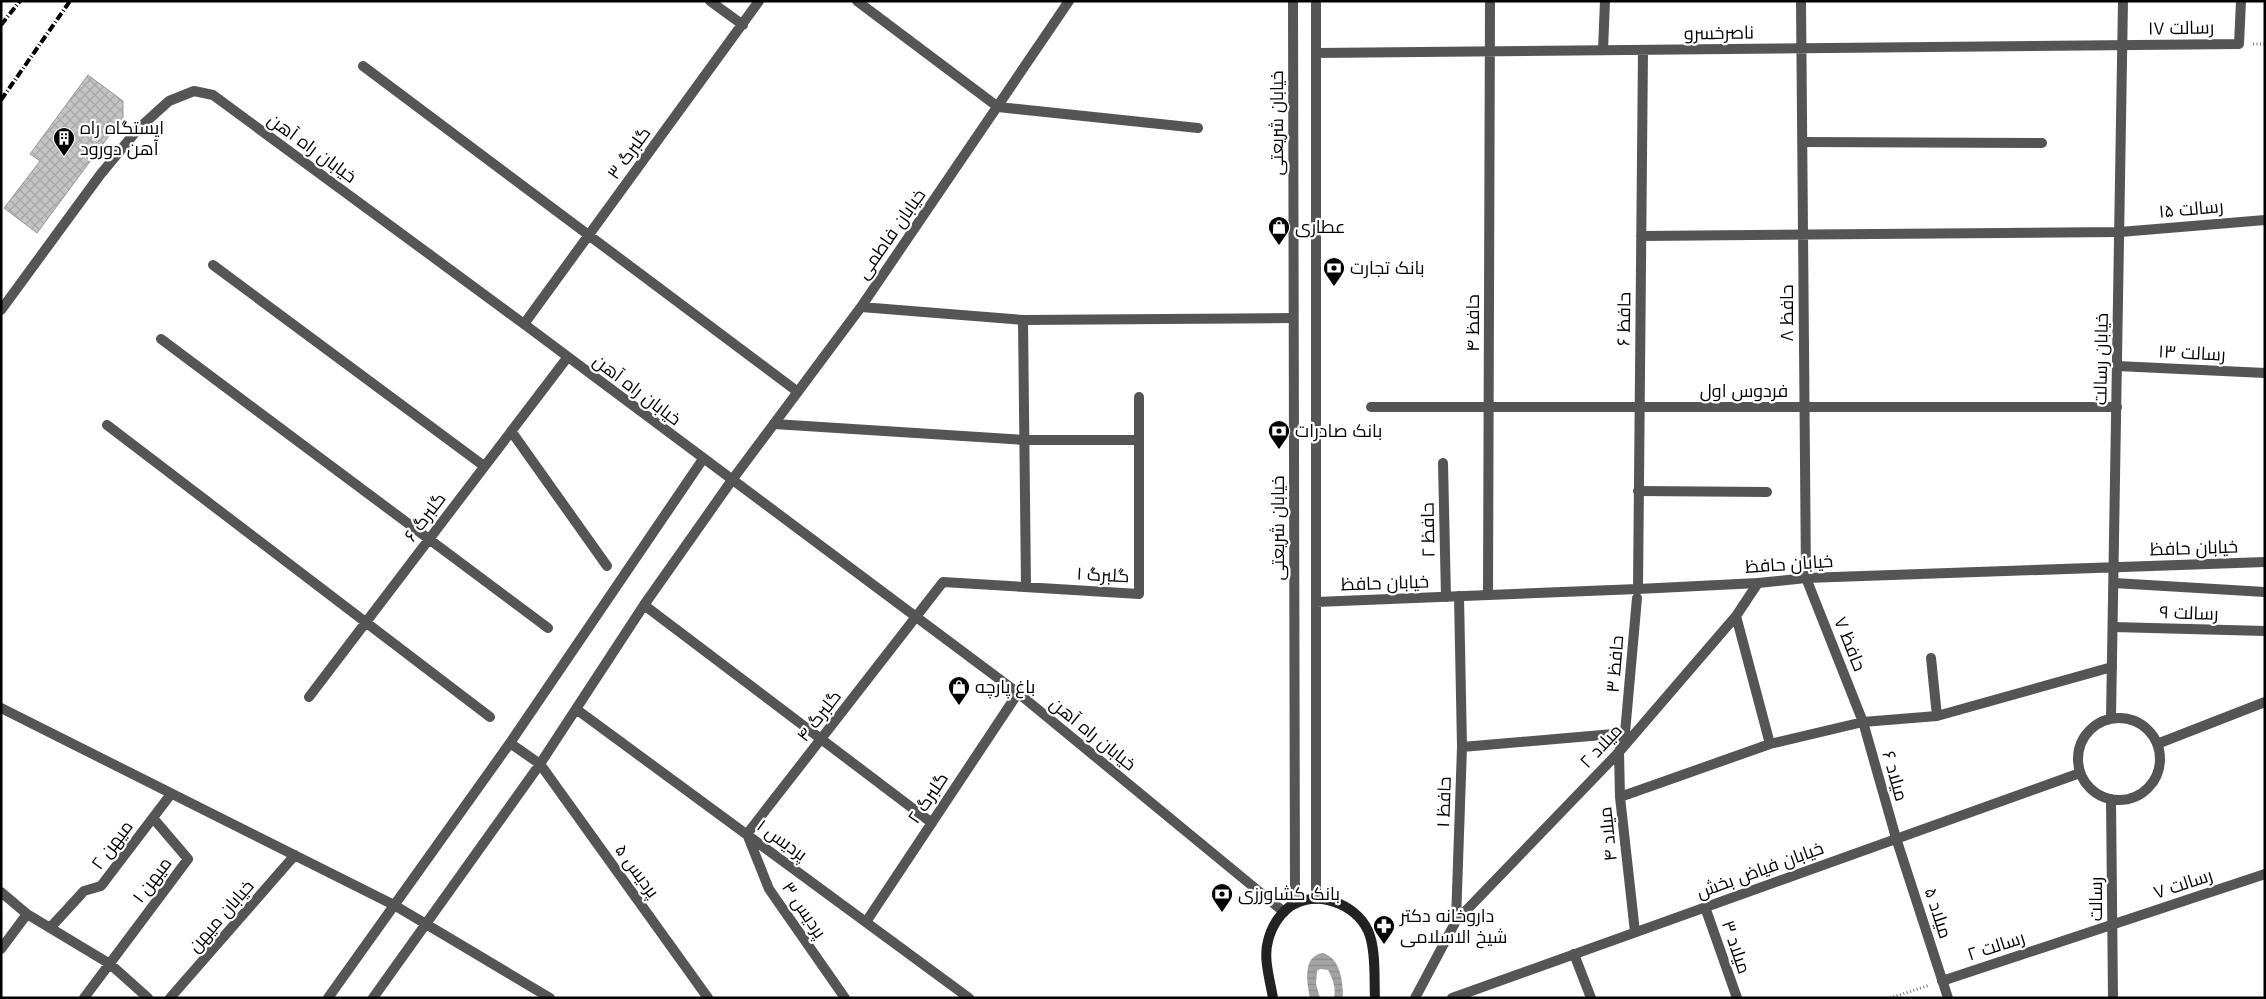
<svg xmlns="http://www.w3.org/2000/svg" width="2266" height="999" font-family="Arial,Cairo,sans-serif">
	<defs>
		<pattern id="water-rules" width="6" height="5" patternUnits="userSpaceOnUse" patternTransform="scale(1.25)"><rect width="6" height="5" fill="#a3a3a3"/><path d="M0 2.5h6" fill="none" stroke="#8b8b8b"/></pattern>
		<pattern id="building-cross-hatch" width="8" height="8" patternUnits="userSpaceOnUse" patternTransform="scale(1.25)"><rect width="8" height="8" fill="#c4c4c4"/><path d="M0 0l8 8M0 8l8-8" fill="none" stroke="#a7a7a7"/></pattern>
	</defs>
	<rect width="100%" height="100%" fill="#fff"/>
	<path fill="url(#water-rules)" d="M1323,953c18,6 20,29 20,45h-9c2,-10 -1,-19 -6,-28l-8,-1 -3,2 -1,13 4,14h-10c-3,-16 -8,-42 13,-45z"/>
	<path fill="url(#building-cross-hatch)" stroke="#999" d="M88,75l35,26v16l-86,116 -33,-25 36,-47 -10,-7z"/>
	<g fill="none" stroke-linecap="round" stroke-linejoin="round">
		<path stroke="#777" stroke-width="3" stroke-dasharray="1 2.5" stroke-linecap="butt" d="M2253,44h12
			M1890,998l40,-13"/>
		<path stroke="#555" stroke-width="10" d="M1603,50l2,-49
			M1803,142l239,1
			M774,424l251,16h114
			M1443,463l3,134
			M1638,491l129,1
			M2114,583l151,9
			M2113,627l152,4
			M1931,658l6,58
			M1863,722l74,-6 175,-49"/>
		<path stroke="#555" stroke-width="10" d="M710,1l33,24
			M857,1l141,106 200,21
			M1801,1l5,577 57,144 33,116 52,160
			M1316,53l923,-9 2,-43
			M363,66l435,326
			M1641,236l479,-4 145,-12
			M213,265l271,201
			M861,307l162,13 270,-2
			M1023,320l3,267
			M524,324l235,-323
			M161,339l387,289
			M2117,366l148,7
			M1371,407h746
			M107,425l383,292
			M511,431l96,135
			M1638,589l5,-539
			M1488,595l2,-594
			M644,605l288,218
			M1736,616l34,128
			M309,697l258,-339
			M1,708l393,197 156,93
			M576,709l393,289
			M510,743l30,21 168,234
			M1462,747l163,-14
			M1620,797l150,-53 93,-22
			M1,892l26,22 83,50 38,34
			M1705,907l32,91
			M1456,921l163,-169 117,-136 22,-33
			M866,922l152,-229
			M50,928l34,-37 17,-5 70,-92
			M1635,932l-15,-135 -1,-45 6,-19 12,-135
			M1,949l26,-35
			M1574,954l17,44
			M1942,981l323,-107
			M84,998l104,-139 -35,-41
			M170,998l125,-143
			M328,998l182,-255 193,-284
			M373,998l167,-234 104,-159 88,-125 129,-173 208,-306
			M845,998l-76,-109 -22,-55 196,-252 196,12v-197
			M1415,998l41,-77 6,-174 -3,-151"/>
		<path stroke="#555" stroke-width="10" d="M1293,1l2,903
			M1316,1v898
			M1,310l99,-135 38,-46 31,-28 25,-10 19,4 311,229 494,369 266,219
			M1316,602l322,-13 120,-6 48,-5 459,-16
			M2111,718l12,-717
			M2078 759a41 41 0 1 1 82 0a41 41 0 1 1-82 0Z
			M2157,744l108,-42
			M2111,799l2,199
			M1452,998l628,-225"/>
		<path stroke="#222" stroke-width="10" d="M1273,998c-3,-18 -10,-40 -5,-57 3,-14 13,-30 26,-37 29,-14 67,3 76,32 6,19 4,42 5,62"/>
		<path stroke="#000" stroke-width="4" stroke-dasharray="8 2.5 1 2.5" stroke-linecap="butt" d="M1,25l19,-24
			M1,100l69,-99"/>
	</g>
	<defs>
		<g id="building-pin" transform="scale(1.125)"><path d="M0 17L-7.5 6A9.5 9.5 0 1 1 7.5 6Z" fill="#000" stroke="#fff"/><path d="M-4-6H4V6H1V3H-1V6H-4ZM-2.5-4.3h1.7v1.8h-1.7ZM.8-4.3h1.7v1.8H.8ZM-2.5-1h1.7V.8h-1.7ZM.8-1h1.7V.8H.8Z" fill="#fff"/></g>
		<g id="shop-pin" transform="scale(1.125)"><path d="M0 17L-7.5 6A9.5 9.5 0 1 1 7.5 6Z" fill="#000" stroke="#fff"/><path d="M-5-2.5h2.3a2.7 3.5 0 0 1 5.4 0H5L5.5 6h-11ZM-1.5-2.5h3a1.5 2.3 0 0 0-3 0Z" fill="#fff"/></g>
		<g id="bank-pin" transform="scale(1.125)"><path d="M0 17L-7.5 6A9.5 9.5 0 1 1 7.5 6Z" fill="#000" stroke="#fff"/><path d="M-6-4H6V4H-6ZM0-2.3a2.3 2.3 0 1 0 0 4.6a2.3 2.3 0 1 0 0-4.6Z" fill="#fff"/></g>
		<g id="pharmacy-pin" transform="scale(1.125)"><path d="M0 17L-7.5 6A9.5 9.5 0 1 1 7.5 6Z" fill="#000" stroke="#fff"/><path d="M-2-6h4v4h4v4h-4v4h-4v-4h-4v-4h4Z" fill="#fff"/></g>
	</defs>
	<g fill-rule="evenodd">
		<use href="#building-pin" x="64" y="138"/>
		<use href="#shop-pin" x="1279" y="227"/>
		<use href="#bank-pin" x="1334" y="268"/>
		<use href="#bank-pin" x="1279" y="431"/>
		<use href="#shop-pin" x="959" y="687"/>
		<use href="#bank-pin" x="1222" y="894"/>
		<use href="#pharmacy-pin" x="1384" y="926"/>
	</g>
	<g text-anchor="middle" stroke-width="4.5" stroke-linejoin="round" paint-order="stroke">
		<g font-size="18" fill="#000" stroke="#fff">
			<text transform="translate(2181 28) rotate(-1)" y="6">رسالت ۱۷</text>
			<text transform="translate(1719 33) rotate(-1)" y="6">ناصرخسرو</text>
			<text transform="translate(1277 123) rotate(-90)" y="6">خیابان شریعتی</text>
			<text transform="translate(312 148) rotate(36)" y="6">خیابان راه آهن</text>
			<text transform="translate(629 153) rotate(-54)" y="6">گلبرگ ۳</text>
			<text transform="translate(2191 209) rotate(-5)" y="6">رسالت ۱۵</text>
			<text transform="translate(891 234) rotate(-55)" y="6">خیابان فاطمی</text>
			<text transform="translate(1787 313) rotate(-90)" y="6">حافظ ۸</text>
			<text transform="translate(1624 319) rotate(-89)" y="6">حافظ ۶</text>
			<text transform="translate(1473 323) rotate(-90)" y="6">حافظ ۴</text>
			<text transform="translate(2192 353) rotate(3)" y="6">رسالت ۱۳</text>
			<text transform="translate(2101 359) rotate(-89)" y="6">خیابان رسالت</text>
			<text transform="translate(637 390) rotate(37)" y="6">خیابان راه آهن</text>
			<text x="1744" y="397">فردوس اول</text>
			<text transform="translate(425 517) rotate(-53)" y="6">گلبرگ ۶</text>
			<text transform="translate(1278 528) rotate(-90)" y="6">خیابان شریعتی</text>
			<text transform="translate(1428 530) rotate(-91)" y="6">حافظ ۲</text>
			<text transform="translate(2194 548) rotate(-2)" y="6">خیابان حافظ</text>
			<text transform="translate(1789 564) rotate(-4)" y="6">خیابان حافظ</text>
			<text transform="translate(1103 575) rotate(3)" y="6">گلبرگ ۱</text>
			<text transform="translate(1385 583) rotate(-2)" y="6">خیابان حافظ</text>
			<text transform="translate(2189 613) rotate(2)" y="6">رسالت ۹</text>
			<text transform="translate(1850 644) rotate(68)" y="6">حافظ ۷</text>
			<text transform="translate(1615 664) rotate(-85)" y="6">حافظ ۳</text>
			<text transform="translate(819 716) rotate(-52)" y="6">گلبرگ ۴</text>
			<text transform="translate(1093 734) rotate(39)" y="6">خیابان راه آهن</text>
			<text transform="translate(1601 746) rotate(-47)" y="6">میلاد ۲</text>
			<text transform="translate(1895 776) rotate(74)" y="6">میلاد ۶</text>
			<text transform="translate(928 798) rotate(-56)" y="6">گلبرگ ۲</text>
			<text transform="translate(1444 802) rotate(-88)" y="6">حافظ ۱</text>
			<text transform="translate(1608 834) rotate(-96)" y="6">میلاد ۴</text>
			<text transform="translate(782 840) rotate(36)" y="6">پردیس ۱</text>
			<text transform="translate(112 845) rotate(-53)" y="6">میهن ۲</text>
			<text transform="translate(1760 870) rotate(-20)" y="6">خیابان فیاض بخش</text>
			<text transform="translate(637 871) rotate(54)" y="6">پردیس ۵</text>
			<text transform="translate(152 880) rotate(-53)" y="6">میهن ۱</text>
			<text transform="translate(2183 884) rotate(-18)" y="6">رسالت ۷</text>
			<text transform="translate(2096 899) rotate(-90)" y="6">رسالت</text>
			<text transform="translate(804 910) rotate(56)" y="6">پردیس ۳</text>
			<text transform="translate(1938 913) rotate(72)" y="6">میلاد ۵</text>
			<text transform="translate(221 916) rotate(-49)" y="6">خیابان میهن</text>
			<text transform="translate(1996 946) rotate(-18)" y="6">رسالت ۲</text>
			<text transform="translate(1736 947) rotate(71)" y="6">میلاد ۳</text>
		</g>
		<g font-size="18" fill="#000" stroke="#fff" text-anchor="start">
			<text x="80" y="134">ایستگاه راه<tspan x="80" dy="21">آهن دورود</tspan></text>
			<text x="1295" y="233">عطاری</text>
			<text x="1350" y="274">بانک تجارت</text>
			<text x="1295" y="437">بانک صادرات</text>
			<text x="975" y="693">باغ پارچه</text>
			<text x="1238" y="900">بانک کشاورزی</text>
			<text x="1400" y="922">داروخانه دکتر<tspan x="1400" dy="21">شیخ الاسلامی</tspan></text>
		</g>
	</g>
	<rect width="2266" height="999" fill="none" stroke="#000000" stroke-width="5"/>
</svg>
